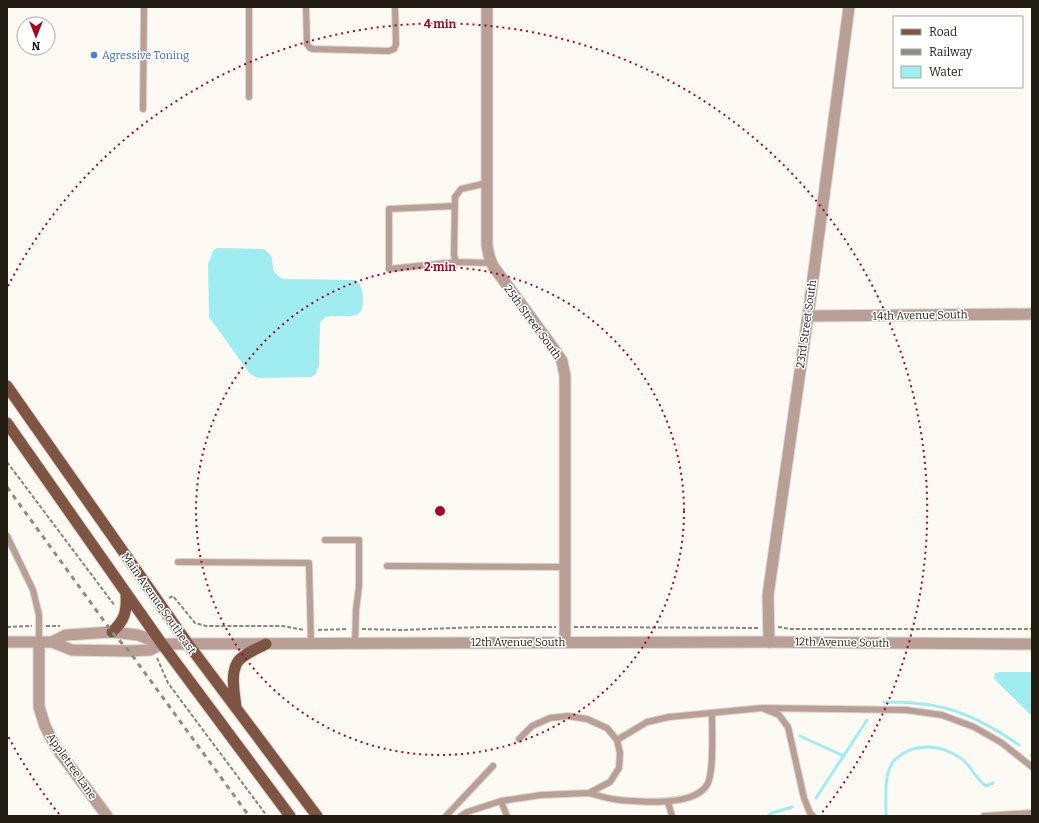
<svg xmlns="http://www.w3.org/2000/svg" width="1039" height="823" font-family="Bitter,serif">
	<rect width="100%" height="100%" fill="#fdfaf4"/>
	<path fill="#a0edf1" d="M217,248l46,1c2,1 6,4 8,7 4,11 -2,15 12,23l73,1c6,6 7,12 7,20 1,24 -22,13 -36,17 -3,0 -5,3 -7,6l-1,42 -4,10 -4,2 -53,1 -8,-4 -41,-57 -1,-53 5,-13z
		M1000,672h32v44l-38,-37 1,-6z"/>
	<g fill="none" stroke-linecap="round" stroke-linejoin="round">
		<path stroke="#a0edf1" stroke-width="3" d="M884,702c20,0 41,1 61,6 27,7 51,21 74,37
			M800,736l44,20
			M1031,755l1,1
			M816,798l51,-78
			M768,816l4,-3 20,-6
			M886,816c0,-14 -2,-39 5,-51 1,-3 4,-5 6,-7 17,-16 44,-13 62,-1 12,7 16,22 27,29l7,-3"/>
		<g stroke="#dad7d0" stroke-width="8">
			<path id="service" d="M249,7v90
				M306,7l1,37 3,4 4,1 75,2 5,-2 2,-5 -1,-37
				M143,109l1,-102
				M487,183l-26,6 -6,8 -1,58 2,7 35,1
				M455,206l-66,3v60l67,-7
				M7,536l26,54 6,25v27
				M325,540h34v46l-3,24 -1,34
				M178,562l131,1 2,81
				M387,566l178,1
				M762,708l144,2 36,5 32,12 28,16 30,24
				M617,740l30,-18 22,-5 93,-9 17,7 9,12 16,71 6,15 3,3
				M589,793c10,3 20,6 30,7 22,2 78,7 89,-17 6,-14 4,-53 4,-70
				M501,801l6,15
				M668,802l4,14
				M446,816l47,-50
				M461,816l6,-4 34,-11 40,-6 48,-2 21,-11 9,-14 1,-15 -3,-13 -10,-12 -20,-9 -19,-3 -18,2 -18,8 -13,13
				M984,816l48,-3"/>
		</g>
		<g stroke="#dad7d0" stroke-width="13">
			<path id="minor" d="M487,7v238l2,11 4,10 61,83 8,12 3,15v266
				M808,316l224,-2
				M39,642v65l6,19 10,20 52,70
				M769,642l-1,-47 40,-279 41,-309"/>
		</g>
		<g stroke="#dad7d0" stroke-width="13">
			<path id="tertiary" d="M7,642h45l20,8 57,1 21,-1 12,-6 607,-2 263,2
				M52,642l14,-7 46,-3 26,3 24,9"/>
		</g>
		<g stroke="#dad7d0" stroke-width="13">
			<path id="primary" d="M7,386l181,258 129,172
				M7,423l155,221 128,172
				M112,632c13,-12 15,-21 14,-38
				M236,708c-1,-14 -6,-32 1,-45 5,-9 20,-14 29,-19"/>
		</g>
		<path stroke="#89857d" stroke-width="2" stroke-dasharray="4 2" stroke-linecap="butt" d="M7,462l108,144
			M169,598l4,-2 22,27 11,3h77l21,4
			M46,626h14
			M7,627l25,-1
			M574,627l186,1
			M778,627l13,2h241
			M362,629l40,1 78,-3h76
			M318,630l30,-1
			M157,658l11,25 99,133"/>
		<use href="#service" stroke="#b99f95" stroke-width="6"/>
		<use href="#minor" stroke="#b99f95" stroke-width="11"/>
		<use href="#tertiary" stroke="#b99f95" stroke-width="11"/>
		<use href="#primary" stroke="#7f5442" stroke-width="11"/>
		<path stroke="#908c84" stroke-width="3" stroke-dasharray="5 5" stroke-linecap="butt" d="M7,487l105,145 17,19 120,165"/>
	</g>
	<g fill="none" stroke="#a30625" stroke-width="2" stroke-dasharray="2 4">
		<circle cx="440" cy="511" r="244"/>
		<path d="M59 814A487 487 0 0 1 8 736M8 286A487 487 0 1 1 821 814"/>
	</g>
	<circle fill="#3f7fe0" stroke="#fff" stroke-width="1.5" cx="94" cy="55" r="4"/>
	<g text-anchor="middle" stroke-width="3" stroke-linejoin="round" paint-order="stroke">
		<g font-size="11" fill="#366cbe" stroke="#fff" text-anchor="start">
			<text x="102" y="59">Agressive Toning</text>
		</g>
		<g font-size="11" fill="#221d13" stroke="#fff">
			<text transform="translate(920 315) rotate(-1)" y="4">14th Avenue South</text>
			<text transform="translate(533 322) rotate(54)" y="4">25th Street South</text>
			<text transform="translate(806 324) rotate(-82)" y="4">23rd Street South</text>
			<text transform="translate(159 603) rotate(55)" y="4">Main Avenue Southeast</text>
			<text x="518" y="646">12th Avenue South</text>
			<text transform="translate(842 642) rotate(1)" y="4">12th Avenue South</text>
			<text transform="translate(72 766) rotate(55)" y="4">Appletree Lane</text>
		</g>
	</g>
	<circle cx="440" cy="511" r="6" fill="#a30625" stroke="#fff" stroke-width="2"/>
	<g font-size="12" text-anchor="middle" font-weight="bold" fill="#a30625" stroke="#fff" stroke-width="3" stroke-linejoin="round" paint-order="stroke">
		<text x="440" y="28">4 min</text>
		<text x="440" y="271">2 min</text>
	</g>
	<rect width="1039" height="823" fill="none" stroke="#221d13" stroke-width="16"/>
	<rect x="893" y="16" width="130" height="72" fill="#ffffff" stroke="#a7a5a1"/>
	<rect x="901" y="29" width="20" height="6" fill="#7f5442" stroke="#a7a5a1"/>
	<text x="929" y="36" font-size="12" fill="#221d13">Road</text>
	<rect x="901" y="49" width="20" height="6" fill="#908c84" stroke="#a7a5a1"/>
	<text x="929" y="56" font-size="12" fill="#221d13">Railway</text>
	<rect x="901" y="66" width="20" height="12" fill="#a0edf1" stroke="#a7a5a1"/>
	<text x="929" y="76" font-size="12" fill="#221d13">Water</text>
	<g transform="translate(36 36) rotate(180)"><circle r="19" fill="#ffffff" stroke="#a7a5a1"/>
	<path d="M0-3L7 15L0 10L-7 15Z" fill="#a30625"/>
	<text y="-6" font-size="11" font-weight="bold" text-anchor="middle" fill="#221d13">N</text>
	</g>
</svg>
